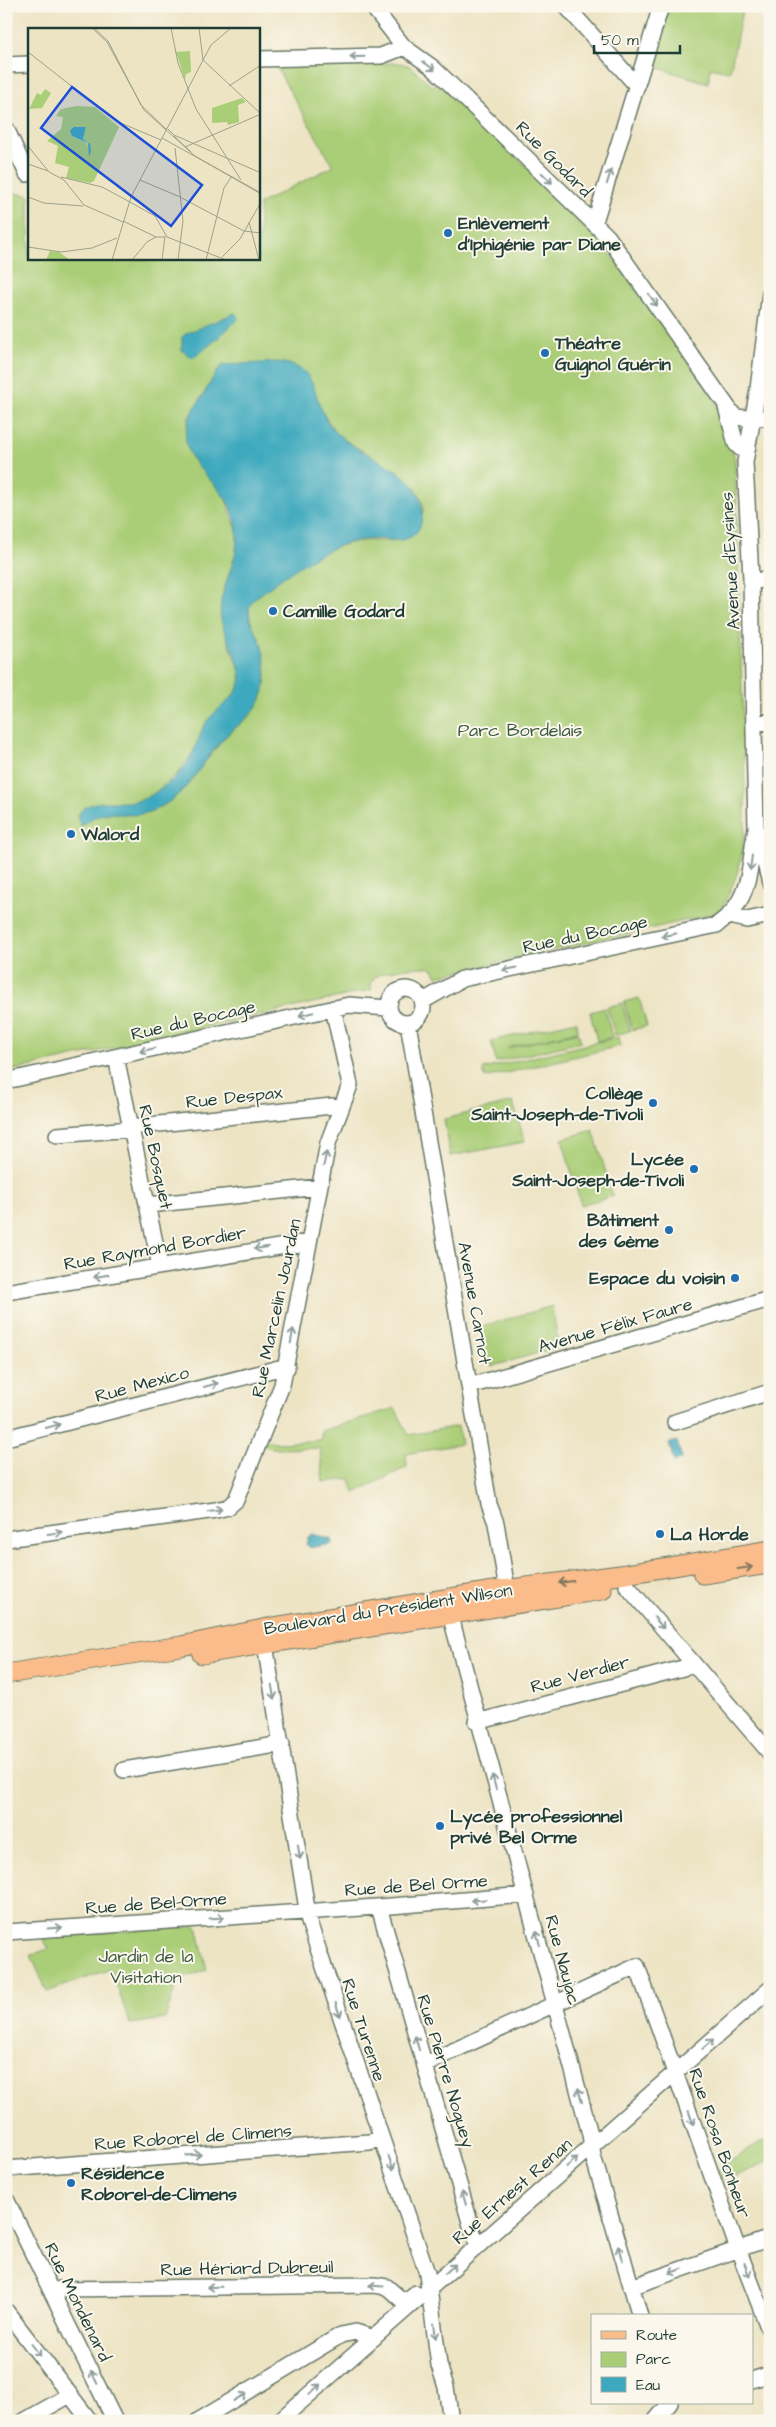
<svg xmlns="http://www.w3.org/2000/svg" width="776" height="2427" font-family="'Architects Daughter',sans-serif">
	<rect width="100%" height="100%" fill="#fbf7ec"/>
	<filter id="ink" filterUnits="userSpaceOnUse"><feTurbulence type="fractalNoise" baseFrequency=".02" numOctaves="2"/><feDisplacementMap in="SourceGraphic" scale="10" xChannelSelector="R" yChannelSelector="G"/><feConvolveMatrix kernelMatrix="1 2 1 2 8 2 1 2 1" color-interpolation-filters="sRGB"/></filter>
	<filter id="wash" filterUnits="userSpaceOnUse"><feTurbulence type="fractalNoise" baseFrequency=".0096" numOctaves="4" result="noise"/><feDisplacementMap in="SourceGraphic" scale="20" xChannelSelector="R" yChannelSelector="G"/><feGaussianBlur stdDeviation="1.12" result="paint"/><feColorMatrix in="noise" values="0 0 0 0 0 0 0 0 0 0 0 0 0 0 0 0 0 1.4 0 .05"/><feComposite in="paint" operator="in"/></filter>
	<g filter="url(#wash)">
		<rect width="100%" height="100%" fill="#ede4c4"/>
		<path fill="#aace77" stroke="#648656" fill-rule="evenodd" d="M670,6h73l-13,66 -19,-5 -3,16 -56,-17z
			M400,63l10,3 22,20 6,-4 137,131v5l12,12 5,-1 124,171 19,59 10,333c0,24 1,47 -5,71 -4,17 -13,34 -20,50l-283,63 -5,-8c-11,-3 -45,2 -55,8 -6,3 -6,9 -6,14l-365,82v-880l23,3v64h230v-55l74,-38 -58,-101zM266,363c14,12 46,34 55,47 6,8 10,18 18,25 19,18 104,48 80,87 -3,7 -6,14 -14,17 -15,4 -34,0 -50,3 -39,7 -71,34 -101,57l-5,7 1,13 12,29 4,28 -15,39 -26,22 -42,53 -92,27 10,-15 30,1 9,-3 12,-5 26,-22 62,-88v-13l-12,-31 -7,-42 15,-46 1,-23 -12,-33 -33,-38 -4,-40 32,-52z
			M639,998l8,28 -15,4 -8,-28z
			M622,1003l8,28 -15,4 -8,-28z
			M605,1008l7,29 -15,4 -7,-29z
			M576,1021l2,10 -71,17 71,-16 3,10 -85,20 -5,-21z
			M618,1037l2,9 -135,32 -2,-9z
			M513,1102l12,40 -75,14 -6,-37z
			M593,1130l20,66 -32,9 -19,-66z
			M552,1306l7,41 -66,19 -7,-4 -6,-35z
			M395,1408l14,27 49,-9 3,18 -55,10 1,13 -53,26 -4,-14 -27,3 -3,-34 -41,1 -16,-3 2,-6 16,3 40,-3v-9z
			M197,1926l10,44 -29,10 -13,39 -35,5 -19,-55 -64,23 -16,-37 17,-6 -5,-12z
			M770,2138v22l-37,18 -2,-2 -11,3 -3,-7c19,-16 31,-22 53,-34z"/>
		<path fill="#3ea9be" stroke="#2e7379" d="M235,313l3,5c-2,5 -41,39 -46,40l-10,-8v-13l5,-4z
			M277,362c38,4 34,23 46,51 4,11 15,22 24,29 28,20 80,32 75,76 -1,9 -5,17 -14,20 -9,4 -17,2 -27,1 -12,0 -26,1 -37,5 -34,12 -62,34 -90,55 -3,5 -6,9 -5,14 0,9 7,17 10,25 7,17 9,38 4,56 -7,21 -25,29 -40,45 -24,26 -37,61 -74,73 -30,10 -38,-11 -68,14l-4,-9c12,-25 46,-9 66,-18 18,-8 41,-26 49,-45 6,-11 8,-24 16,-34 9,-12 28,-22 32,-37 5,-17 -16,-45 -19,-64 -5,-29 19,-55 16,-88 -5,-60 -85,-65 -35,-134 7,-10 12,-24 21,-32z
			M677,1441l5,18 -8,3 -5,-19z
			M312,1534l19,5 1,5 -23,4 -3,-3 2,-8z"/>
	</g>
	<g filter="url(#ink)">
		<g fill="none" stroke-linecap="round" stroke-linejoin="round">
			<g stroke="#677766" stroke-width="18">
				<path id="minor" d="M372,6l32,41 28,20 14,13 162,157 126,179c12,5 24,-2 36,4
					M566,6l71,80
					M259,59l122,-3 23,-9
					M6,65l23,-1
					M6,128l21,46
					M592,222l4,-4 65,-212
					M726,407l10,37 4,4 7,1
					M751,579l19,2
					M755,721l15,2
					M757,831l13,52
					M729,916l18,4 23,-5
					M389 1006a17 17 0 1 1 34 0a17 17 0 1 1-34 0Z
					M423,1001l39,-22 255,-54c5,-5 13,-9 17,-16 18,-23 16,-53 22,-80l-5,-250 -6,-117 13,-73 12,-96
					M408,1023l81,481 7,19 11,66 7,8
					M116,1057l44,209
					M6,1081l343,-76 39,3
					M130,1127l202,-21 9,2
					M57,1135l74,-6
					M148,1205l171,-18
					M6,1292l303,-50
					M470,1386l300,-87
					M675,1422l95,-30
					M6,1438l277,-71 4,1
					M6,1539l210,-29 12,-3 8,-7 46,-115 46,-242 22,-58 -17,-77
					M627,1586l143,167
					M450,1614l140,520 3,22 47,160
					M275,1638l-10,6 44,278 118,351 12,92 7,22 5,34
					M477,1722l206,-54 9,-5
					M124,1770l158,-26
					M379,1907l95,329 6,7
					M6,1932l385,-26 135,-11
					M425,2065l17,-9 195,-90 98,275 35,91
					M6,2169l363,-27 12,-3
					M6,2199l109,222
					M631,2287l139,-49
					M52,2291l8,-2 314,-4 13,2 17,15 12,-9
					M6,2311l84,110
					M752,2380l18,-6
					M24,2421l46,-26
					M198,2421l143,-86 15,-3 18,6
					M279,2421l491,-432
					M655,2421l15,-18"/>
			</g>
			<g stroke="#677766" stroke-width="21">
				<path id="major" d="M703,1574l67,-10
					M202,1654l400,-64
					M6,1674l175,-28 92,-19 213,-35 134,-17 150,-25"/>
			</g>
			<use href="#minor" stroke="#fff" stroke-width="15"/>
			<use href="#major" stroke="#f9bc8a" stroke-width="19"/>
		</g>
		<defs><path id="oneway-shaft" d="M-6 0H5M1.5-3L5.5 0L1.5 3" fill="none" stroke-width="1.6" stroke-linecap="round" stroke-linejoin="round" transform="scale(1.25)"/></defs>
		<g stroke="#8f9e9a">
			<use href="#oneway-shaft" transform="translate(357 57) rotate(179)"/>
			<use href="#oneway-shaft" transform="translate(429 66) rotate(37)"/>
			<use href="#oneway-shaft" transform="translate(609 177) rotate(-73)"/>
			<use href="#oneway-shaft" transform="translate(547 178) rotate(45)"/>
			<use href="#oneway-shaft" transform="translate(653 300) rotate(55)"/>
			<use href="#oneway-shaft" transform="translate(751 863) rotate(97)"/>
			<use href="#oneway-shaft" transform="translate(669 935) rotate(168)"/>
			<use href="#oneway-shaft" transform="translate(510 969) rotate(168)"/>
			<use href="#oneway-shaft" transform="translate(306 1014) rotate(167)"/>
			<use href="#oneway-shaft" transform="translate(147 1050) rotate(167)"/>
			<use href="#oneway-shaft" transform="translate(325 1159) rotate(-78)"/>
			<use href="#oneway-shaft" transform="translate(261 1248) rotate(170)"/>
			<use href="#oneway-shaft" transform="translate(101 1276) rotate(170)"/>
			<use href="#oneway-shaft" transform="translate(292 1336) rotate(-80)"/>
			<use href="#oneway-shaft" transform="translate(211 1385) rotate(-15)"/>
			<use href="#oneway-shaft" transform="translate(53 1426) rotate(-15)"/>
			<use href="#oneway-shaft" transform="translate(215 1510) rotate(-10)"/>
			<use href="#oneway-shaft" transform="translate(55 1533) rotate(-8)"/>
			<use href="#oneway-shaft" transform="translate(659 1623) rotate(50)"/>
			<use href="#oneway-shaft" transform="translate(273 1692) rotate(80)"/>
			<use href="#oneway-shaft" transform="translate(494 1782) rotate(-105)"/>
			<use href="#oneway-shaft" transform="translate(299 1852) rotate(81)"/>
			<use href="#oneway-shaft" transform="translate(478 1900) rotate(176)"/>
			<use href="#oneway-shaft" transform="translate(217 1918) rotate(-4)"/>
			<use href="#oneway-shaft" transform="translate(55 1928) rotate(-4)"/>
			<use href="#oneway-shaft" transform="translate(538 1938) rotate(-105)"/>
			<use href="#oneway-shaft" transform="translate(338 2010) rotate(72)"/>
			<use href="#oneway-shaft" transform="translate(417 2043) rotate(-106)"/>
			<use href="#oneway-shaft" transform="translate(708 2044) rotate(-41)"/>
			<use href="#oneway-shaft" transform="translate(580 2095) rotate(-105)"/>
			<use href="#oneway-shaft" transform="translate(691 2118) rotate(71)"/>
			<use href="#oneway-shaft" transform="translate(194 2155) rotate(-4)"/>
			<use href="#oneway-shaft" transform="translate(572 2162) rotate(-41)"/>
			<use href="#oneway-shaft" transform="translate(391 2163) rotate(70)"/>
			<use href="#oneway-shaft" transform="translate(464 2198) rotate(-106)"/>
			<use href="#oneway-shaft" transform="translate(620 2253) rotate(-106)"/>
			<use href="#oneway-shaft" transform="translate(450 2269) rotate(-41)"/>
			<use href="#oneway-shaft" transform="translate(747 2270) rotate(70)"/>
			<use href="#oneway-shaft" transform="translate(676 2271) rotate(161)"/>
			<use href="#oneway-shaft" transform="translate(376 2286) rotate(-176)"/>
			<use href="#oneway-shaft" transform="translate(214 2287) rotate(179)"/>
			<use href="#oneway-shaft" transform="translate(435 2331) rotate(83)"/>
			<use href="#oneway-shaft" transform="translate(36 2350) rotate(53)"/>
			<use href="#oneway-shaft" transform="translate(94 2377) rotate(-116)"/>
			<use href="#oneway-shaft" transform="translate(315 2389) rotate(-41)"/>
			<use href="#oneway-shaft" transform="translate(240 2397) rotate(-31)"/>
		</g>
		<g stroke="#81765b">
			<use href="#oneway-shaft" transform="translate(745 1568) rotate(-8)"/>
			<use href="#oneway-shaft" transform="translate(566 1582) rotate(173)"/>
		</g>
	</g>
	<g fill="#1f6fb2" stroke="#fbf7ec" stroke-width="2">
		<circle cx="448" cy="233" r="5"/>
		<circle cx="545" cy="353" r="5"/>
		<circle cx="273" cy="611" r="5"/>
		<circle cx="71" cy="834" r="5"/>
		<circle cx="653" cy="1103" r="5"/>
		<circle cx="694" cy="1169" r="5"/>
		<circle cx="669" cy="1230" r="5"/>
		<circle cx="735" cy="1278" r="5"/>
		<circle cx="660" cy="1534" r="5"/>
		<circle cx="440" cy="1826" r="5"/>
		<circle cx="71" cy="2183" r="5"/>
	</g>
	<g text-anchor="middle" stroke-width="4" stroke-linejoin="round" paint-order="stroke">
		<g font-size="18" fill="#1f3d34" stroke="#fbf7ec">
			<text transform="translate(554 159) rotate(45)" y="6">Rue Godard</text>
			<text transform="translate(730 561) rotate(-93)" y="6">Avenue d'Eysines</text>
			<text transform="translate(585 934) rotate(-12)" y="6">Rue du Bocage</text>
			<text transform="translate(193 1020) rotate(-13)" y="6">Rue du Bocage</text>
			<text transform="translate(234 1097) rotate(-6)" y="6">Rue Despax</text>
			<text transform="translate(156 1157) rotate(78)" y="6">Rue Bosquet</text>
			<text transform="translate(155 1248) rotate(-10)" y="6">Rue Raymond Bordier</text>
			<text transform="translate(475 1303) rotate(80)" y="6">Avenue Carnot</text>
			<text transform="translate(276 1308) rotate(-78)" y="6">Rue Marcelin Jourdan</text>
			<text transform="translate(615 1325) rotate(-16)" y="6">Avenue Félix Faure</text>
			<text transform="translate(142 1384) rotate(-15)" y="6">Rue Mexico</text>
			<text transform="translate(388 1609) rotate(-9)" y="6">Boulevard du Président Wilson</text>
			<text transform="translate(580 1674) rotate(-15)" y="6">Rue Verdier</text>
			<text transform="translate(416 1885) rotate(-4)" y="6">Rue de Bel Orme</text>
			<text transform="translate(156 1903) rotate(-4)" y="6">Rue de Bel-Orme</text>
			<text transform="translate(563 1960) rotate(75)" y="6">Rue Naujac</text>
			<text transform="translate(364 2030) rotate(72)" y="6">Rue Turenne</text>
			<text transform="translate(446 2071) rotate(73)" y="6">Rue Pierre Noguey</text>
			<text transform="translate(193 2137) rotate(-4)" y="6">Rue Roborel de Climens</text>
			<text transform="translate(720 2143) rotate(71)" y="6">Rue Rosa Bonheur</text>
			<text transform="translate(512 2191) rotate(-41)" y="6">Rue Ernest Renan</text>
			<text transform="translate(247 2268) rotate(-1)" y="6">Rue Hériard Dubreuil</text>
			<text transform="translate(78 2302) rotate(64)" y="6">Rue Mondenard</text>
		</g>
		<g font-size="18" font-weight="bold" fill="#1f3d34" stroke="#fbf7ec" text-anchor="start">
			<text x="458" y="229">Enlèvement<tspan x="458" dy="21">d'Iphigénie par Diane</tspan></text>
			<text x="555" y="349">Théatre<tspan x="555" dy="21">Guignol Guérin</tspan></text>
			<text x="283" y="617">Camille Godard</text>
			<text x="81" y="840">Walord</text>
			<text x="643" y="1099" text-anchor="end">Collège<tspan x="643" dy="21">Saint-Joseph-de-Tivoli</tspan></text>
			<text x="684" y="1165" text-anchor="end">Lycée<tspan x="684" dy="21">Saint-Joseph-de-Tivoli</tspan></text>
			<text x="659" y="1226" text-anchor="end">Bâtiment<tspan x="659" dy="21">des 6ème</tspan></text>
			<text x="725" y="1284" text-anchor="end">Espace du voisin</text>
			<text x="670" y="1540">La Horde</text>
			<text x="450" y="1822">Lycée professionnel<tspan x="450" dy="21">privé Bel Orme</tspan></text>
			<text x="81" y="2179">Résidence<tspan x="81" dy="21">Roborel-de-Climens</tspan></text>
		</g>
		<g font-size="18" fill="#3b5a41" stroke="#fbf7ec">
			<text x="520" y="736">Parc Bordelais</text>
			<text x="146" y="1962">Jardin de la<tspan x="146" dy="21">Visitation</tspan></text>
		</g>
	</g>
	<g transform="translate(28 28)">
		<rect width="232" height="232" fill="#ede4c4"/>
		<path d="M162,23l1,21 -5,2 -1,6 -9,-28zM17,61l6,4 -9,15 -13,1 8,-16 4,2zM214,70l4,4 -8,3 1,17 -11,3 -1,-3 -15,1v-15zM49,78l18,1 24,20 -25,54 -4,2 -24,-5 3,-11 -14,-4 3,-17 -11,-5 14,-12 2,-12 -7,-1 5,-7zM44,99h14l-3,12 6,4 1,10 -3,-10 -15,-7zM22,223l9,1 11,8h-24z" fill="#aace77" fill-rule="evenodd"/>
		<path d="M45,99h13l-3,12 7,5 1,7 -2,6 -1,-14 -16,-7 -2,-5z" fill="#3ea9be"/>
		<path fill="none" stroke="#9ba18a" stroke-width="1" d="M64,0l15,14 37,68 51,46 66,38M66,0l14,13 33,64 25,24M143,0l7,35 18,46 45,71M171,0l4,32M0,24l88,69 45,19M175,32l58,54M201,58l32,-21M140,101l6,6 87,38M146,108l17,16M134,110l99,55M0,118l21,26 15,8 20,25 39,17M157,119l76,-33M147,120l8,73 -5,39M0,136l20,7M33,149l41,10 26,14M112,152l40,17 64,34 17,2M0,169l16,6 39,3M100,173l27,15 12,21 59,23M95,193l33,16h9M221,194l10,38M0,219l33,5 31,-4 25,-10M194,229l18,-18 21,-37M84,232l19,-63 80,-152 20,-17M104,232l15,-18 9,-5M134,232l3,-24M178,232l18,-72 8,-12"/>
		<path fill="#1d4ed8" fill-opacity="0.15" stroke="#1d4ed8" stroke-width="2.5" d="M44,59l130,98 -31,41 -130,-98z"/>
		<rect width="232" height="232" fill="none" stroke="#1f3d34" stroke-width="2.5"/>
	</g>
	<rect width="776" height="2427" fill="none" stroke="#fbf7ec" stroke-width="25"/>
	<rect x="591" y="2314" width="162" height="90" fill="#fbf7ec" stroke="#a3ada2"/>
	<rect x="601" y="2331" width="25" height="8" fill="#f9bc8a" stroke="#a3ada2"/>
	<text x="636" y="2340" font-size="15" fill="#1f3d34">Route</text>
	<rect x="601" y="2352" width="25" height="15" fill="#aace77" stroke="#a3ada2"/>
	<text x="636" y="2364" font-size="15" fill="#1f3d34">Parc</text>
	<rect x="601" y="2377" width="25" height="15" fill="#3ea9be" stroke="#a3ada2"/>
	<text x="636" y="2390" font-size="15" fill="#1f3d34">Eau</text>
	<path d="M594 45v8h86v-8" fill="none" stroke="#1f3d34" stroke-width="2.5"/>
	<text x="601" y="45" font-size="15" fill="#1f3d34" stroke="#fbf7ec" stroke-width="4" paint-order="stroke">50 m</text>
</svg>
